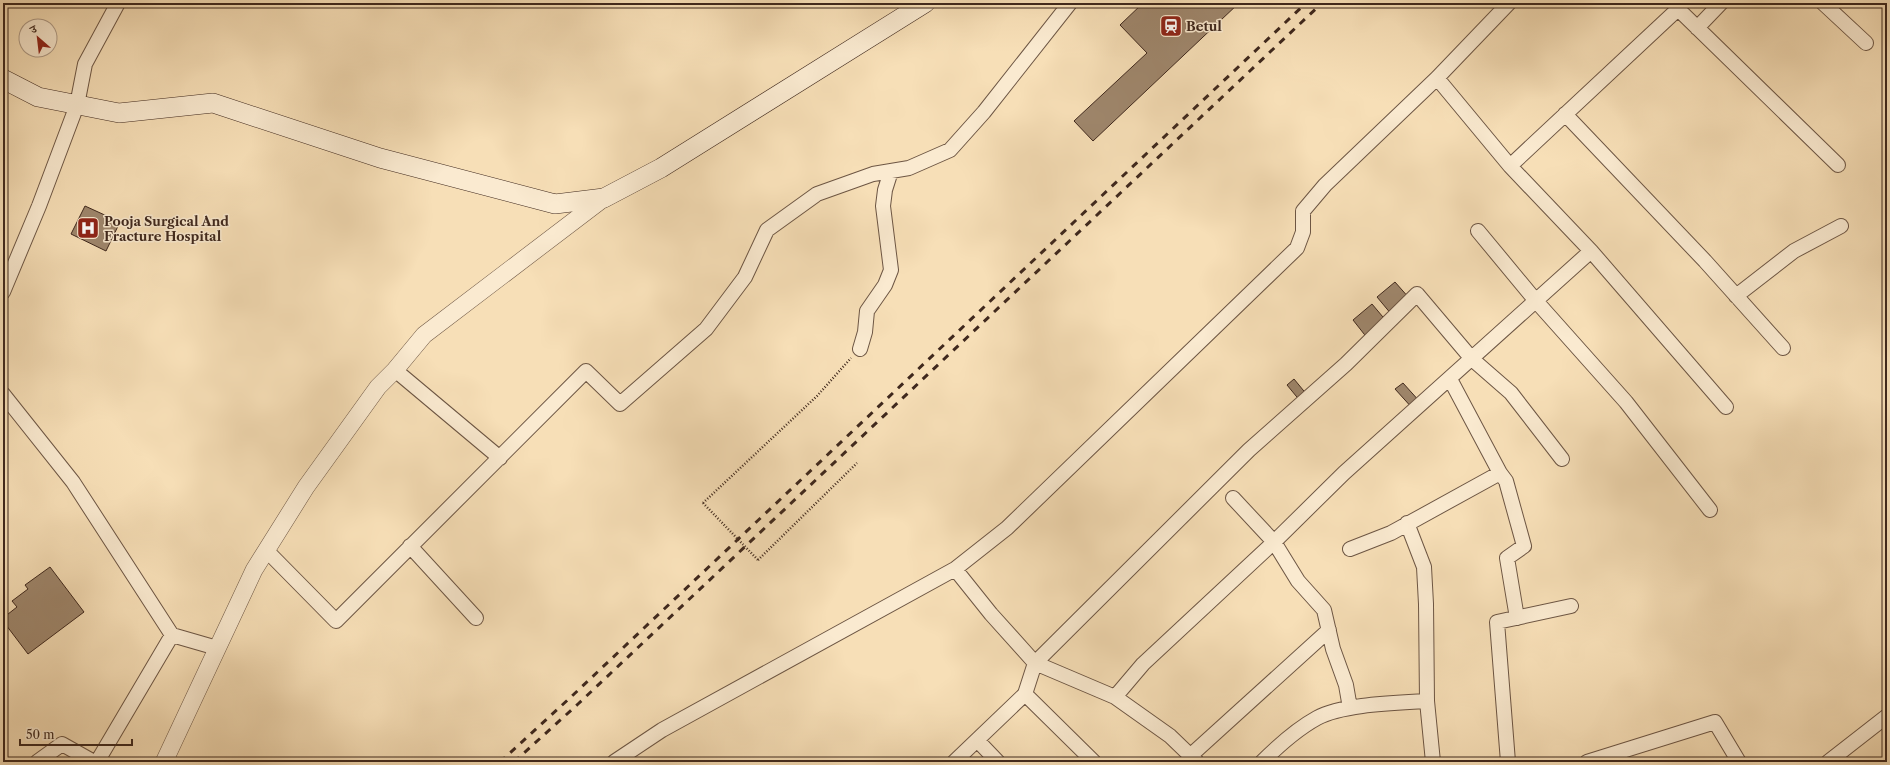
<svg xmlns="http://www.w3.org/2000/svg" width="1890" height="765" font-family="'Libre Caslon Text','Noto Serif Devanagari',serif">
	<rect width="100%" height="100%" fill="#f7dfb7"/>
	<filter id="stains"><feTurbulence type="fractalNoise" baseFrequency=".005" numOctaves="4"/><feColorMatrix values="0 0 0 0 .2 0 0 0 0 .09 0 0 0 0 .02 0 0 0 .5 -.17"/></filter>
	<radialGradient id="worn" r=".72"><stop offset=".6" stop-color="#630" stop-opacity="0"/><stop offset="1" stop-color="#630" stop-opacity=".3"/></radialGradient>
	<path fill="#9f876d" stroke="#3f281d" d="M1143,3h46l5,5 5,-5h40l-146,138 -19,-20 73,-68 -27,-28z
		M85,206l35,16 -14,29 -35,-17z
		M1395,282l15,17 -18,16 -15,-18z
		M1372,304l16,19 -20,16 -15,-19z
		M1294,379l14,17 -7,6 -14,-17z
		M1403,383l18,20 -7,7 -19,-21z
		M50,567l34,45 -56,42 -25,-33v-3l14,-11 -5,-6 16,-12 -3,-4z"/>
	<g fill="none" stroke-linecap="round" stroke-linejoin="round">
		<g stroke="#6d5644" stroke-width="16">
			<path id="minor" d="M1823,3l43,40
				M1697,28l24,-25
				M1437,78l73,88
				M1565,114l140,147 78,87
				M1478,231l58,70 90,101 84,108
				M1591,251l-81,-85 168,-157 160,156
				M3,292l36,-86 38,-101 8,-41 33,-61
				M1736,296l58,-45 47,-25
				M860,349l5,-17 2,-21 18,-26 6,-15 -8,-64 2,-16 6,-19
				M395,370l105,88
				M3,394l70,88 99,153 45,13
				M1500,473l6,8 18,65 -17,12 10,60
				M1233,498l41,44 24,39 26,29 9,39 13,36 4,23
				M410,546l66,72
				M1350,549l41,-16 109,-60 -50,-94
				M266,550l70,71 250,-250 34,33 86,-75 39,-52 22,-47 50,-36 56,-20 36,-6 41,-18 34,-38 86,-109
				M955,569l36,45 44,49 80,34 55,39 27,26
				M1025,694l69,68
				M1115,697l28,-33 131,-122 70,-69 247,-222 135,156
				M1427,701l6,61
				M977,740l21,22
				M1190,756l139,-126
				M37,762l25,-18 32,18
				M97,762l75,-127
				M614,762l48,-32 293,-161 52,-41 290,-280 6,-16v-21l22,-26 112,-107 72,-75
				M954,762l71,-68 10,-31 214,-213 97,-86 71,-70 55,65 39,34 51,66
				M1262,762c16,-16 35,-33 55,-44 26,-14 80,-15 110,-17l-1,-97 -2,-37 -17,-44
				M1508,762l-11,-140 74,-16
				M1587,762l128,-40 24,40
				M1828,762l59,-46"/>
		</g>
		<g stroke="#6d5644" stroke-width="18">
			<path id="tertiary" d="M164,762l90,-192 52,-83 72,-100 17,-17 29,-35 180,-137"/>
		</g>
		<g stroke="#3f281d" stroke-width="20">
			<path id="secondary" d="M3,79l35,18 81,16 94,-10 167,55 175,46 49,-6 57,-30 264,-165"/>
		</g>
		<path stroke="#3f281d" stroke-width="2.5" stroke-dasharray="1 2" stroke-linecap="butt" d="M703,503l114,-107 34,-38
			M758,560l99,-97"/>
		<use href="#minor" stroke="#faead0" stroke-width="14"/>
		<use href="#tertiary" stroke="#faead0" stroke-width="17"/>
		<use href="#secondary" stroke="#faead0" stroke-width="19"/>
		<path stroke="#3f281d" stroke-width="3" stroke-dasharray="7 7" stroke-linecap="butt" d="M500,762l72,-66 734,-693
			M514,762l64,-58 744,-701"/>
		<path stroke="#3f281d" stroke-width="2.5" stroke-dasharray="1 2" stroke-linecap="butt" d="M703,503l55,57"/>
	</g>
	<defs>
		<g id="station-square" transform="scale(1.15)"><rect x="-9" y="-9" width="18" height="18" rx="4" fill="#8f2418" stroke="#faead0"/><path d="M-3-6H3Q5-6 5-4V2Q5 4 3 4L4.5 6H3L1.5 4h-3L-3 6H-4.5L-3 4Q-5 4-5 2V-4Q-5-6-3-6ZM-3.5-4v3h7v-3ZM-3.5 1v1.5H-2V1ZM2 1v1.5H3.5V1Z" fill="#fff"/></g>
		<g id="hospital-square" transform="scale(1.15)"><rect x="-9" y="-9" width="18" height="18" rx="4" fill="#8f2418" stroke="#faead0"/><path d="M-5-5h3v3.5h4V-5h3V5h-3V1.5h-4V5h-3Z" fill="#fff"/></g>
	</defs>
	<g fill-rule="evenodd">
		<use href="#station-square" x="1171" y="26"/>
		<use href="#hospital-square" x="88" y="228"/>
	</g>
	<g text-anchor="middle" stroke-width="3" stroke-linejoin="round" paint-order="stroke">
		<g font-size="13" font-weight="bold" fill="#3f281d" stroke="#faead0" text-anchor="start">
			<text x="1186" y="31">Betul</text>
			<text x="104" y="226">Pooja Surgical And<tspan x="104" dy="15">Fracture Hospital</tspan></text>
		</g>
	</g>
	<rect width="1890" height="765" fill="none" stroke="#f7dfb7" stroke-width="16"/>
	<rect x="4" y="4" width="1882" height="757" fill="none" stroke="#3f281d" stroke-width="2"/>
	<rect x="8" y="8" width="1874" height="749" fill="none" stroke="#3f281d"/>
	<g transform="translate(38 38) rotate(332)"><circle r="19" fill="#faead0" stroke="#af9c88"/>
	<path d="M0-3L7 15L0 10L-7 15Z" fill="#8f2418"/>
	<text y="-6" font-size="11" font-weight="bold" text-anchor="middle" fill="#3f281d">उ</text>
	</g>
	<path d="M20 739v6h112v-6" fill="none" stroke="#3f281d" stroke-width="2"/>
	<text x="26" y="739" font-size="12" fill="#3f281d" stroke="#faead0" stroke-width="3" paint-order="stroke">50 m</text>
	<rect width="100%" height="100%" filter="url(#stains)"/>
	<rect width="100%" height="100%" fill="url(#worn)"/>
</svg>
